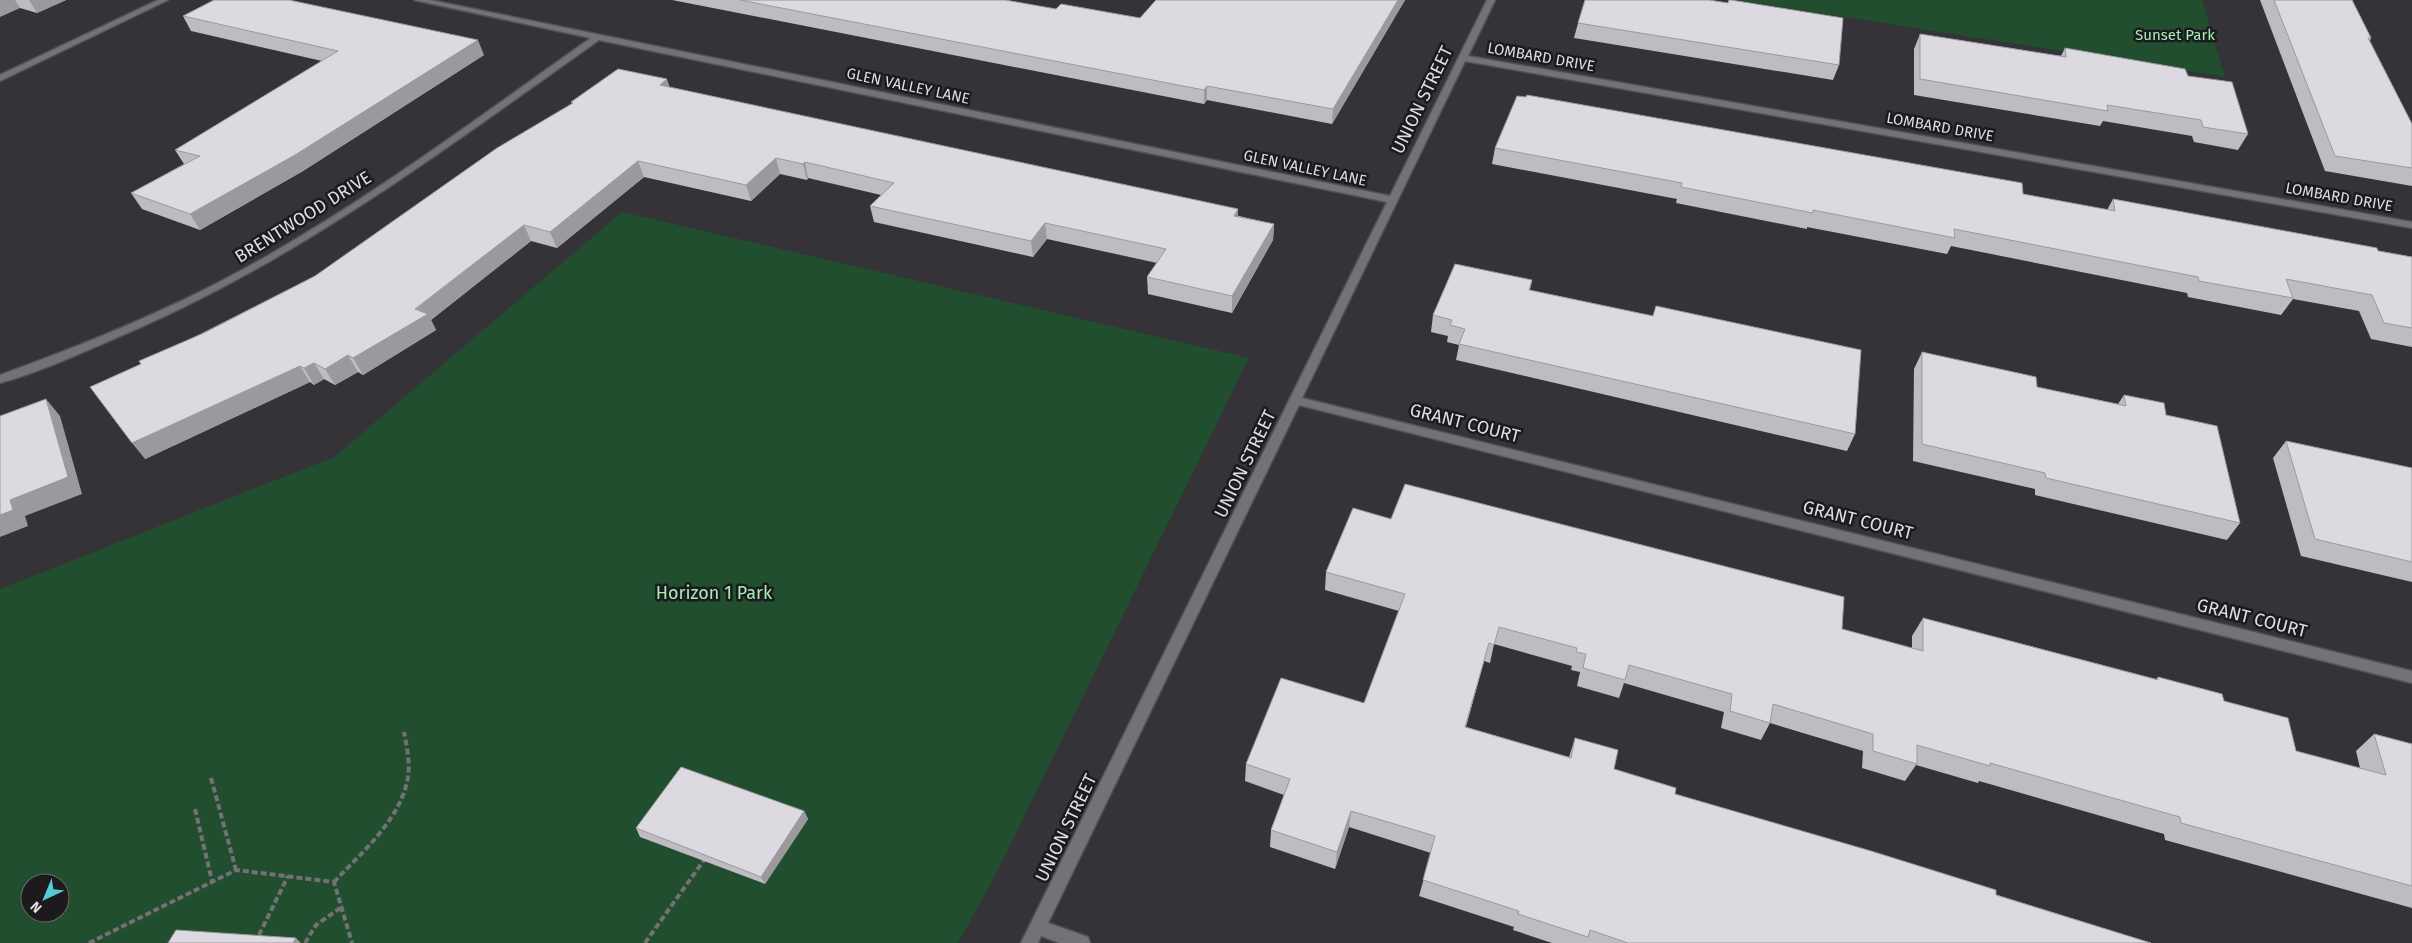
<svg xmlns="http://www.w3.org/2000/svg" width="2412" height="943" font-family="'Fira Sans',sans-serif">
	<rect width="100%" height="100%" fill="#353238"/>
	<path fill="#214e2f" fill-rule="evenodd" d="M1737,0h465l23,77z
		M622,212l627,146 -253,516 -38,69h-958v-354l334,-132zM30,883h30v30h-30z"/>
	<g fill="none" stroke-linecap="round" stroke-linejoin="round">
		<g stroke="#535155" stroke-width="3">
			<path id="minor" d="M158,0h10l-168,81v-6z
				M414,0h16l960,196 97,-196h8l-27,56 944,166v6l-947,-167 -163,337 1110,273v12l-1113,-278 -251,518 40,14 2,6h-30l-19,-7 -3,7h-17l366,-741 -788,-162c-160,113 -307,225 -490,301 -35,15 -72,32 -109,42v-8c83,-30 165,-63 242,-105 123,-67 235,-152 349,-232z"/>
		</g>
		<path stroke="#737076" stroke-width="4" stroke-dasharray="6 3" stroke-linecap="butt" d="M211,778l25,92
			M195,809l17,72
			M334,882c27,-29 64,-60 73,-100 4,-16 0,-34 -3,-50
			M89,943l147,-73 98,12 18,61
			M255,943l33,-67
			M305,943l11,-18 27,-19
			M645,943l59,-83"/>
		<use href="#minor" fill="#747178" fill-rule="evenodd"/>
	</g>
	<path fill="#bebbc2" d="M0,0h66l-29,13 -17,-5z
		M672,0h333l51,9 84,9 16,-18h249l-73,124 -125,-24 -3,4z
		M2260,0h92l19,38 -1,3 42,83v62l-87,-15z
		M1728,3l111,62 -6,15 -259,-42 4,-15z
		M183,16l301,39 -181,116 -103,59 -58,-21 -11,-16 53,-29 -9,-14 147,-89 -131,-30z
		M1920,34l141,22 4,-8 123,28 60,58 -10,16 -44,-8 -2,-6 -89,-15 -3,5 -186,-31v-46z
		M669,87l605,137 -1,16 -41,73 -84,-19 -1,-17 10,-14 -110,-24 -14,18 -159,-35 -4,-16 11,-11 -73,-17 -1,2 -27,-6 -29,27 -107,-24 -87,71 -26,-7 -100,79 5,10 -73,45 -5,-3 -23,13 -11,-6 -10,6 -4,-3 -165,77 -4,-95 174,-88 257,-172 -1,-2z
		M1495,148l528,46 84,16 6,-11 299,58v90l-41,-8 -12,-28 -66,-12 -12,16 -93,-18 -1,-4 -236,-47 -4,8 -140,-27v2l-131,-26 1,-4 -185,-35z
		M1532,280l-2,10 123,26 3,-10 199,128 -8,17 -391,-91 3,-15 -12,-3 1,-6 -17,-4 2,-17z
		M1922,352l115,35 81,17 6,-9 42,20 74,108 -13,17 -192,-45v-6l-122,-28 1,-92z
		M2286,441l126,27v114l-111,-26 -28,-98z
		M1391,519l451,110 70,19v-12l11,-18 233,61 2,-2 66,24 72,50 64,17 -4,-17 18,-17 38,10v164l-247,-68 -1,-6 -185,-53 -1,2 -62,-18 -11,16 -43,-13 1,-17 -93,-28 -9,17 -40,-12 3,-16 -100,-29 -5,15 -42,-12 3,-14 -9,-2 1,-4 -78,-22 -4,19 -6,-2 -18,66 103,30 6,-19 39,31 61,25 476,149h-599l-39,-13 1,-3 -95,-31 12,-43 -82,-26 -14,42 -65,-22 1,-17 13,-35 -39,-14 1,-17 118,-61 35,-92 -74,-21 1,-18z
		M804,811l4,8 -43,65 -125,-47 -4,-9z"/>
	<path fill="#9b989e" d="M0,0h15l5,8 -20,9z
		M29,0h37l-29,13z
		M1398,0h7l-73,124 1,-15z
		M478,40l6,15 -181,116 -103,59 -10,-16z
		M667,79l5,15 -12,-9z
		M1207,86v14l-3,4v-14z
		M776,158l4,16 -29,27 -5,-16z
		M638,161l6,16 -87,71 -7,-16z
		M805,162l3,16 -1,2 -4,-16z
		M1238,209v16l-4,-9z
		M1045,223l2,16 -14,18 -2,-16z
		M1274,224l-1,16 -41,73v-17z
		M524,225l7,16 -100,79 5,10 -73,45 -10,-17z
		M348,355l10,17 -23,13 -10,-16z
		M314,363l10,16 -10,6 -10,-17z
		M300,366l10,16 -165,77 -13,-16z
		M46,399l14,17 22,78 -57,22 3,10 -28,11v-22z
		M1489,643l-5,18 -23,83 4,-17z
		M804,811l4,8 -43,65 -4,-7z
		M1351,811l-2,16 -14,42 2,-17z
		M296,938l5,5h-8z"/>
	<path fill="#ddd9e1" stroke="#9b989e" d="M214,0h75l189,40 -183,115 -105,59 -59,-21 69,-37 -25,-6 163,-99 -155,-35z
		M740,0h265l51,9 5,-5 79,14 16,-18h242l-65,109 -126,-23 -3,4z
		M1585,0h124l19,3 1,-3h2l112,18 -4,47 -261,-42z
		M2274,0h78l19,38h-3l44,86v44l-77,-12z
		M1920,34l146,23 -1,-9 120,21 3,7 44,6 16,52 -45,-7 -2,-7 -94,-15 1,6 -188,-32z
		M618,69l49,10 -7,6 578,124 -4,7 40,8 -42,72 -85,-19 19,-28 -121,-26 -14,18 -161,-35 24,-23 -89,-21 -2,2 -27,-6 -30,27 -108,-24 -88,71 -26,-7 -109,84 13,5 -75,44 -5,-3 -23,14 -11,-6 -10,5 -4,-2 -168,77 -42,-56 51,-23 -2,-3 65,-28 111,-57 182,-128 76,-45 -2,-1z
		M1527,95l495,88 1,11 92,17 -2,-12 264,49 1,3 34,6v71l-28,-5 -12,-28 -86,-16 7,19 -94,-17 -1,-4 -244,-48 1,9 -142,-28v3l-132,-26 1,-4 -187,-35 22,-52 9,1z
		M1455,264l77,16 -3,10 124,26 3,-10 205,44 -6,84 -396,-90 6,-15 -15,-4 2,-5 -19,-5z
		M1922,352l114,25 1,10 89,19 -2,-11 40,8 2,12 51,11 23,97 -194,-45 -1,-5 -123,-29z
		M46,399l22,78 -58,23 3,10 -13,5v-99z
		M2286,441l126,27v94l-97,-23z
		M1405,484l439,113 -2,32 81,22v-33l235,62v-3l64,17 2,7 64,17 8,33 90,24 -12,-41 38,10v142l-231,-63 -1,-6 -190,-54v3l-73,-21v19l-44,-13v-17l-100,-30 -3,19 -40,-12 2,-17 -103,-29 -4,15 -42,-12 3,-14 -10,-2 1,-4 -78,-21 -5,18 -5,-2 -24,84 106,31 4,-20 43,12 -4,19 62,19 -1,6 196,57 125,39v5l155,48h-523l-38,-13 -2,7 -70,-23 1,-3 -96,-31 12,-44 -84,-25 -14,41 -66,-22 19,-51 -44,-15 35,-86 83,25 41,-109 -79,-22 27,-64 38,11z
		M681,767l123,44 -43,66 -125,-49z
		M176,930l120,8 -3,5h-125z"/>
	<g text-anchor="middle" stroke-width="5" stroke-linejoin="round" paint-order="stroke">
		<g font-size="15" fill="#a2efb6" stroke="#1c1a1d">
			<text x="2175" y="40">Sunset Park</text>
		</g>
		<g font-size="15" fill="#dfdde1" stroke="#1c1a1d">
			<text transform="translate(1541 57) rotate(10)" y="5">LOMBARD DRIVE</text>
			<text transform="translate(908 86) rotate(12)" y="5">GLEN VALLEY LANE</text>
			<text transform="translate(1940 127) rotate(10)" y="5">LOMBARD DRIVE</text>
			<text transform="translate(1305 168) rotate(12)" y="5">GLEN VALLEY LANE</text>
			<text transform="translate(2339 197) rotate(10)" y="5">LOMBARD DRIVE</text>
		</g>
		<g font-size="18" fill="#dfdde1" stroke="#1c1a1d">
			<text transform="translate(1422 100) rotate(-64)" y="6">UNION STREET</text>
			<text transform="translate(303 217) rotate(-32)" y="6">BRENTWOOD DRIVE</text>
			<text transform="translate(1465 423) rotate(14)" y="6">GRANT COURT</text>
			<text transform="translate(1245 464) rotate(-64)" y="6">UNION STREET</text>
			<text transform="translate(1858 520) rotate(14)" y="6">GRANT COURT</text>
			<text transform="translate(2252 618) rotate(14)" y="6">GRANT COURT</text>
			<text transform="translate(1066 828) rotate(-64)" y="6">UNION STREET</text>
		</g>
		<g font-size="18" fill="#a2efb6" stroke="#1c1a1d">
			<text x="714" y="599">Horizon 1 Park</text>
		</g>
	</g>
	<g transform="translate(45 898) rotate(224)"><circle r="24" fill="#1c1a1d" stroke="#6a686b"/>
	<path d="M0-4L9 19L0 12L-9 19Z" fill="#52ccd6"/>
	<text y="-8" font-size="14" font-weight="bold" text-anchor="middle" fill="#dfdde1">N</text>
	</g>
</svg>
